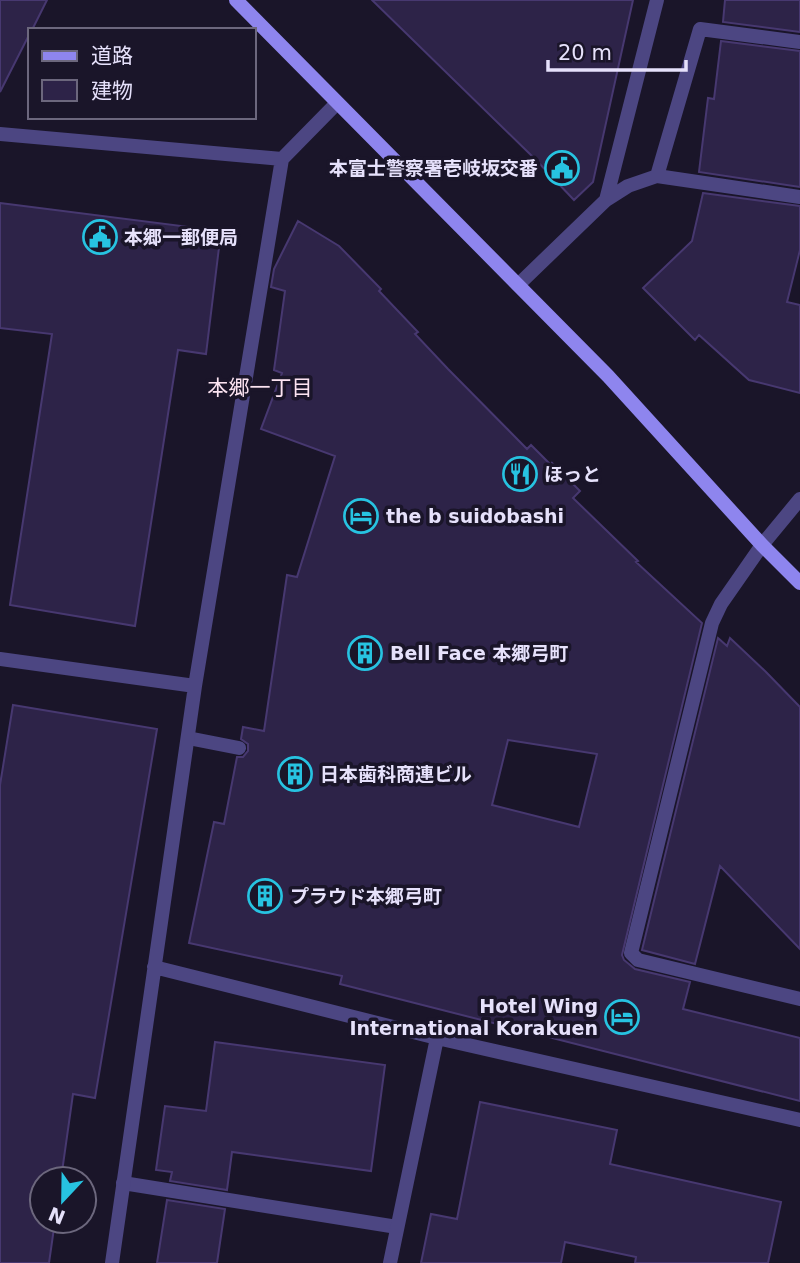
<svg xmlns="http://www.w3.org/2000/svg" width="800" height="1263" font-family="'DejaVu Sans','Noto Sans JP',sans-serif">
	<rect width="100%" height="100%" fill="#1a1529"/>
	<path fill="#2d2348" stroke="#473870" stroke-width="2" fill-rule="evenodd" d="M0,0h47l-15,30h-2v3l-30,59z
		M372,0h261l-40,182 -19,18 -39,-41z
		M725,0h75v32l-77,-10z
		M721,41l79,10v136l-101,-15 9,-74 6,1z
		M703,193l97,13v44l-13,52 13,3v88l-51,-13 -50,-45 -4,5 -52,-52 49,-47z
		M0,203l221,28 -15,123 -28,-4 -43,276 -125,-21 42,-271 -52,-6z
		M298,221l41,25 42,43 -2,2 39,41 -3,2 33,35 79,80 4,-4 20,20 1,-2 28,28 -7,7 65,63 -2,1 66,61 -80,332 2,5 11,9 55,13 -7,27 117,29v63l-460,-117 2,-8 -153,-33 25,-121 10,2 13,-67h6l5,-6v-7l-7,-5 2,-12 21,4 23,-156 10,2 38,-121 -74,-27 21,-56 -8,-3 11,-79 -14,-4 3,-18zM508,740l89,14 -18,73 -87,-22z
		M718,638l9,8 3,-8 36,34 34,35v242l-80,-83 -25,98 -53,-14z
		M13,705l144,24 -62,369 -22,-4 -12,85h-19v42h13l-6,42h-49v-478z
		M215,1042l170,23 -14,106 -139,-19 -5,38 -57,-9 2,-9 -16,-2 9,-64 41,5z
		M480,1102l137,28 -7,34 171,38 -13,61h-133l1,-6 -71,-15 -4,21h-140l10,-49 26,5z
		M167,1200l58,9 -8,54h-60z"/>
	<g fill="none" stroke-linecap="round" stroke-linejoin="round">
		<path stroke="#4c4682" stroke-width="14" d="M762,545l-41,59 -9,19 -81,330 7,7 162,39
			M188,738l51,10
			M123,1183l274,44"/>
		<path stroke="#4c4682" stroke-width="14" d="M0,134l282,25 55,-56
			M657,176l43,-147 100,13
			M606,200l51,-200
			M518,285l88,-85 22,-14 29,-10 143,21
			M762,545l38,-46
			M0,659l195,27
			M154,967l283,71 363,82
			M112,1263l83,-577 87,-527
			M390,1263l47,-225"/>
		<path stroke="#8e85ee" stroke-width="14" d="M236,0l372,376 154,169 38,38"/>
	</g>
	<defs>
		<g id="civic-ring" transform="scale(1.75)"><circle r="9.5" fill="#1a1529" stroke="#27c3e1" stroke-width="1.5"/><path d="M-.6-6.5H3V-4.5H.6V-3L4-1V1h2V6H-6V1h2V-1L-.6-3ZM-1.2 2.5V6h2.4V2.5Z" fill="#27c3e1"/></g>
		<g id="restaurant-ring" transform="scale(1.75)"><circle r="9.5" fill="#1a1529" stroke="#27c3e1" stroke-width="1.5"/><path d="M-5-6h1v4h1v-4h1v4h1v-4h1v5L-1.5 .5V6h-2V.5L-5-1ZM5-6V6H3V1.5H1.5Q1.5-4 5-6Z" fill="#27c3e1"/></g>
		<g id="hotel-ring" transform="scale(1.75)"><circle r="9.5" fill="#1a1529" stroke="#27c3e1" stroke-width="1.5"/><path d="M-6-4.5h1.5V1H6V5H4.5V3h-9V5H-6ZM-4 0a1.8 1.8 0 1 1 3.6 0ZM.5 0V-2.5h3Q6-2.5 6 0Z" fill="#27c3e1"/></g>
		<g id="building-ring" transform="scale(1.75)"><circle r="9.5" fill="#1a1529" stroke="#27c3e1" stroke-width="1.5"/><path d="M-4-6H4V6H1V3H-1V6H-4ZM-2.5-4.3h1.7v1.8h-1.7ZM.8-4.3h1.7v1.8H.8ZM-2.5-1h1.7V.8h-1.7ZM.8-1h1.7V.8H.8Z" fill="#27c3e1"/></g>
	</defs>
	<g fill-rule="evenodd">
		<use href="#civic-ring" x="562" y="168"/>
		<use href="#civic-ring" x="100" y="237"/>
		<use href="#restaurant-ring" x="520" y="474"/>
		<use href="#hotel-ring" x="361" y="516"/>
		<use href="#building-ring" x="365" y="653"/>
		<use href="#building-ring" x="295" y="774"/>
		<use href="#building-ring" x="265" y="896"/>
		<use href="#hotel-ring" x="622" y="1017"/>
	</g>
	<g text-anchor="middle" stroke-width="7" stroke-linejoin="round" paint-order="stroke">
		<g font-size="19" font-weight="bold" fill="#e6e1fb" stroke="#1a1529" text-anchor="start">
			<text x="538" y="175" text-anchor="end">本富士警察署壱岐坂交番</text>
			<text x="124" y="244">本郷一郵便局</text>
			<text x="544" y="481">ほっと</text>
			<text x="386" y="523">the b suidobashi</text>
			<text x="390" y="660">Bell Face 本郷弓町</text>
			<text x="320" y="781">日本歯科商連ビル</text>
			<text x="290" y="903">プラウド本郷弓町</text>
			<text x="598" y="1013" text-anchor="end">Hotel Wing<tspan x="598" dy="22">International Korakuen</tspan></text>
		</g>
		<g font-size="21" fill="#fbe3f1" stroke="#1a1529">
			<text x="260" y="395">本郷一丁目</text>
		</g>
	</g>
	<rect x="28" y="28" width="228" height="91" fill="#1a1529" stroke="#6c677d" stroke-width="2"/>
	<rect x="42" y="51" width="35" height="10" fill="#8e85ee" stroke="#6c677d" stroke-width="2"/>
	<text x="91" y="63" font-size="21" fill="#e6e1fb">道路</text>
	<rect x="42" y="80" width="35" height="21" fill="#2d2348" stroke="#6c677d" stroke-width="2"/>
	<text x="91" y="98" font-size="21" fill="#e6e1fb">建物</text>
	<g transform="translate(63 1200) rotate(202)"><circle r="33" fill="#1a1529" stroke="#6c677d" stroke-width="2"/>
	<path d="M0-5L12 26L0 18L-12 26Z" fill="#27c3e1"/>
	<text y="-10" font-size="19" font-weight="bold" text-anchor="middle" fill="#e6e1fb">N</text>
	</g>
	<path d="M548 60v10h138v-10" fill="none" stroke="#e6e1fb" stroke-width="3.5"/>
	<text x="558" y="60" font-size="21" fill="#e6e1fb" stroke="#1a1529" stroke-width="5" paint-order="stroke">20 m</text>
</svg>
